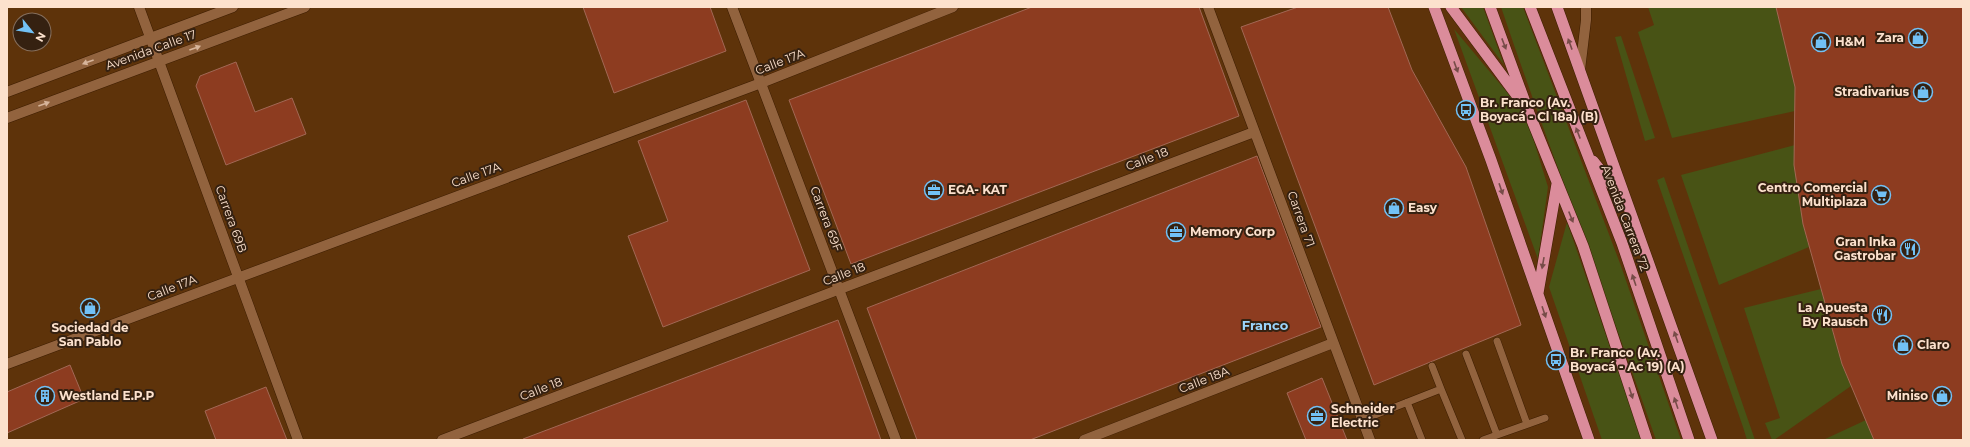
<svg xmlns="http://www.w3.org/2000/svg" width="1970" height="447" font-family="Montserrat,sans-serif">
	<rect width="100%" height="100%" fill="#5e330a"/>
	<path fill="#485315" d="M1461,7h22l21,58z
		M1501,7h22l98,259 60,174h-25c-50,-145 -106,-288 -155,-433z
		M1648,7h128l19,80v24l-123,27 -34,-106 16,-7z
		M1454,29l72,86 22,72 -10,72z
		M1621,36l34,102 -10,3 -30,-104z
		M1795,145l8,79 6,23 -90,38 -38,-110z
		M1664,177l91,263h-8l-4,-13 -86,-247z
		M1567,222l75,218h-40l-53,-153z
		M1821,289l21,75 9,22 -77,54h-2l-7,-17 15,-5 -36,-110z
		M1866,420l8,20h-51z"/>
	<path fill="#8d3c20" stroke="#a26855" d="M583,7h127l16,44 -112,42z
		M1032,7h167l40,109 -388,148 -62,-164z
		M1298,7h90l24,63 54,97 55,158 -147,60 -133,-358z
		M1776,7h187v433h-89l-32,-76 -39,-140 -9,-59 1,-78z
		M236,62l19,50 37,-14 14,36 -80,31 -30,-79 4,-10z
		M746,100l64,170 -147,57 -35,-91 40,-15 -30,-80z
		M1257,156l64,171 -291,113h-113l-50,-132z
		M838,320l43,120h-358v-1z
		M70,365l14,34 -77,34v-41z
		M1322,378l25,62h-41l-19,-47z
		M266,387l21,53h-71l-11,-29z"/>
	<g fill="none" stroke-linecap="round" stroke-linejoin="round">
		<g stroke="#3d1d00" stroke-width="8">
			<path id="service" d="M1497,341l30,83
				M1466,354l31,81
				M1432,366l9,23
				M1407,402l15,38
				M1362,420l79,-31 21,51
				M1483,440l62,-22"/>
		</g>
		<g stroke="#3d1d00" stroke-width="11">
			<path id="minor" d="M139,7l159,433
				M1208,7l162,433
				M7,364l754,-281 192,-76
				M442,440l812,-308
				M1084,440l249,-97"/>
		</g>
		<g stroke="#3d1d00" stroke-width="11">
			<path id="tertiary" d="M732,7l164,433
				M1580,70l6,-50v-13
				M7,92l226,-85
				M7,118l298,-111"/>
		</g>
		<g stroke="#3d1d00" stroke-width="12">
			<path id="trunk" d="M1434,7l57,153 98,280
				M1451,7l70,94
				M1490,7l39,106 54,133 64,194
				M1530,7l92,236 67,197
				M1557,7l155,433
				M1593,161l30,38
				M1538,293l19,-109"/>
		</g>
		<use href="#service" stroke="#92633e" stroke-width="7"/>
		<use href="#minor" stroke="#92633e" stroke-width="10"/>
		<use href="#tertiary" stroke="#92633e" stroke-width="10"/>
		<use href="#trunk" stroke="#db8c9b" stroke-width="11"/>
	</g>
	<defs><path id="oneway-solid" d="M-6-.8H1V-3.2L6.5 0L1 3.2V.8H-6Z"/></defs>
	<g fill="#774c48">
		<use href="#oneway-solid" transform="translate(1504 44) rotate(69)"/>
		<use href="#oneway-solid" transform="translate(1570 44) rotate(-110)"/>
		<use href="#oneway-solid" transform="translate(1456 67) rotate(70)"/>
		<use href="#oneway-solid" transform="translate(1578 133) rotate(-111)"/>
		<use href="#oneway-solid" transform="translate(1501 189) rotate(71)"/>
		<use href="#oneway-solid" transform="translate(1571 217) rotate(68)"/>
		<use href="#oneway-solid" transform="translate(1543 263) rotate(100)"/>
		<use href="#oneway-solid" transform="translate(1634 280) rotate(-109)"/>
		<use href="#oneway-solid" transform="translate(1544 312) rotate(71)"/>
		<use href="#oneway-solid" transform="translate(1676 337) rotate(-109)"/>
		<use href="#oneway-solid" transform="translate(1631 393) rotate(72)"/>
		<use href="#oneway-solid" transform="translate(1676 403) rotate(-109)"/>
	</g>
	<g fill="#d7b59b">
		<use href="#oneway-solid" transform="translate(195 48) rotate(-20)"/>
		<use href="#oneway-solid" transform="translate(88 62) rotate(160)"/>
		<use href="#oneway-solid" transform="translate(44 104) rotate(-20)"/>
	</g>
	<defs>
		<g id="shop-ring" transform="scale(1)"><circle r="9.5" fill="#352111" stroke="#72c1f5" stroke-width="1.5"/><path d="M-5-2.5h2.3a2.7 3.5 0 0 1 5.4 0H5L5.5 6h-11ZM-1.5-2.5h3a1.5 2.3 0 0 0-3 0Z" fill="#72c1f5"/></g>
		<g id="bus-ring" transform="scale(1)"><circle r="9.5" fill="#352111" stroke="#72c1f5" stroke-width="1.5"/><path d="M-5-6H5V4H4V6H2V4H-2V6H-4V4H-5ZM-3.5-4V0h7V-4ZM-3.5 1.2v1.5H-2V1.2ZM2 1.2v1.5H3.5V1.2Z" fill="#72c1f5"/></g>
		<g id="office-ring" transform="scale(1)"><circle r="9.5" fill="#352111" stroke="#72c1f5" stroke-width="1.5"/><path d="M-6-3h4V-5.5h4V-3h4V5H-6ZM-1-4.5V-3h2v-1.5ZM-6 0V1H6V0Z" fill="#72c1f5"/></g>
		<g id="supermarket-ring" transform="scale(1)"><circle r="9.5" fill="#352111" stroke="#72c1f5" stroke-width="1.5"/><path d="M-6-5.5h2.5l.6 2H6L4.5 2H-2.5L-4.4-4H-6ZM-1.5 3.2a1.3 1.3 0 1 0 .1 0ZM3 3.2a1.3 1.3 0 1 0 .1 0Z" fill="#72c1f5"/></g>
		<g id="restaurant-ring" transform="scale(1)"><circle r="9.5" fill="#352111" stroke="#72c1f5" stroke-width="1.5"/><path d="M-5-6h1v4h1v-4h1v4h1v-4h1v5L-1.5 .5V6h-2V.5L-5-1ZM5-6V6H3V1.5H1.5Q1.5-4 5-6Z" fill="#72c1f5"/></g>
		<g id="building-ring" transform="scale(1)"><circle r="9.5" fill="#352111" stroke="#72c1f5" stroke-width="1.5"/><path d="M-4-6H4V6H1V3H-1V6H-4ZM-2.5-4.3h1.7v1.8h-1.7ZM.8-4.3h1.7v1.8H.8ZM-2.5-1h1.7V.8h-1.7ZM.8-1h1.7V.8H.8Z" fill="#72c1f5"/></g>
	</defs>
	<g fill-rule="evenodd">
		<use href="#shop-ring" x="1918" y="38"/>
		<use href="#shop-ring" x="1821" y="42"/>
		<use href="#shop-ring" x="1923" y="92"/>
		<use href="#bus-ring" x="1466" y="110"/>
		<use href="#office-ring" x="934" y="190"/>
		<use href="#supermarket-ring" x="1881" y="195"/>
		<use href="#shop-ring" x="1394" y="208"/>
		<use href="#office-ring" x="1176" y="232"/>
		<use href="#restaurant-ring" x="1910" y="249"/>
		<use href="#shop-ring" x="90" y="308"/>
		<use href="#restaurant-ring" x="1882" y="315"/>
		<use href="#shop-ring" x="1903" y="345"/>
		<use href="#bus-ring" x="1556" y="360"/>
		<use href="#building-ring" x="45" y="396"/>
		<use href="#shop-ring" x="1942" y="396"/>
		<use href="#office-ring" x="1317" y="416"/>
	</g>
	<g text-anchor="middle" stroke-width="4" stroke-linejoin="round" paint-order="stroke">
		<g font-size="12" font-weight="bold" fill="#fce1cd" stroke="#352111" text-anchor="start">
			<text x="1904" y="42" text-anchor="end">Zara</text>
			<text x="1835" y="46">H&amp;M</text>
			<text x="1909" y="96" text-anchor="end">Stradivarius</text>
			<text x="1480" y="107">Br. Franco (Av.<tspan x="1480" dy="14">Boyacá - Cl 18a) (B)</tspan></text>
			<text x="1867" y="192" text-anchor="end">Centro Comercial<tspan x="1867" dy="14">Multiplaza</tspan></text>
			<text x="948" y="194">EGA- KAT</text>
			<text x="1408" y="212">Easy</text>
			<text x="1190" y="236">Memory Corp</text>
			<text x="1896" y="246" text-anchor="end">Gran Inka<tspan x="1896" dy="14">Gastrobar</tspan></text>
			<text x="1868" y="312" text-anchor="end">La Apuesta<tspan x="1868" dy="14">By Rausch</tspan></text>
			<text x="90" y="332" text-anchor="middle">Sociedad de<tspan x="90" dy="14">San Pablo</tspan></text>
			<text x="1917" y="349">Claro</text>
			<text x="1570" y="357">Br. Franco (Av.<tspan x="1570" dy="14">Boyacá - Ac 19) (A)</tspan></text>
			<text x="59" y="400">Westland E.P.P</text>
			<text x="1928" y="400" text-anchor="end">Miniso</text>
			<text x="1331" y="413">Schneider<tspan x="1331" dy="14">Electric</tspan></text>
		</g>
		<g font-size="12" fill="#fce1cd" stroke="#352111">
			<text transform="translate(151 50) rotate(-20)" y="4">Avenida Calle 17</text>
			<text transform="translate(780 62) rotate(-21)" y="4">Calle 17A</text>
			<text transform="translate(1147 159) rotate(-21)" y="4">Calle 18</text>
			<text transform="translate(476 175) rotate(-20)" y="4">Calle 17A</text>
			<text transform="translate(1625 218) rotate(69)" y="4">Avenida Carrera 72</text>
			<text transform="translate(231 219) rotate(70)" y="4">Carrera 69B</text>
			<text transform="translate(826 219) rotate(69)" y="4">Carrera 69F</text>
			<text transform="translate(1301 219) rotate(70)" y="4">Carrera 71</text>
			<text transform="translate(844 274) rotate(-21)" y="4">Calle 18</text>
			<text transform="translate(172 288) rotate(-21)" y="4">Calle 17A</text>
			<text transform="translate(1204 380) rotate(-21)" y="4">Calle 18A</text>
			<text transform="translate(541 389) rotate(-21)" y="4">Calle 18</text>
		</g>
		<g font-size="13" font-weight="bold" fill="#9bd4fb" stroke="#352111">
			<text x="1265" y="330">Franco</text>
		</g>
	</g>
	<rect width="1970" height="447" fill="none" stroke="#fce1cd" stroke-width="16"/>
	<g transform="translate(32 32) rotate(120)"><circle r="19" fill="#352111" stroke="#856e5c"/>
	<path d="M0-3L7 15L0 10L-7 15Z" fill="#72c1f5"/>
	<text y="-6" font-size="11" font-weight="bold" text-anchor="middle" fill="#fce1cd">N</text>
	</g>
</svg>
